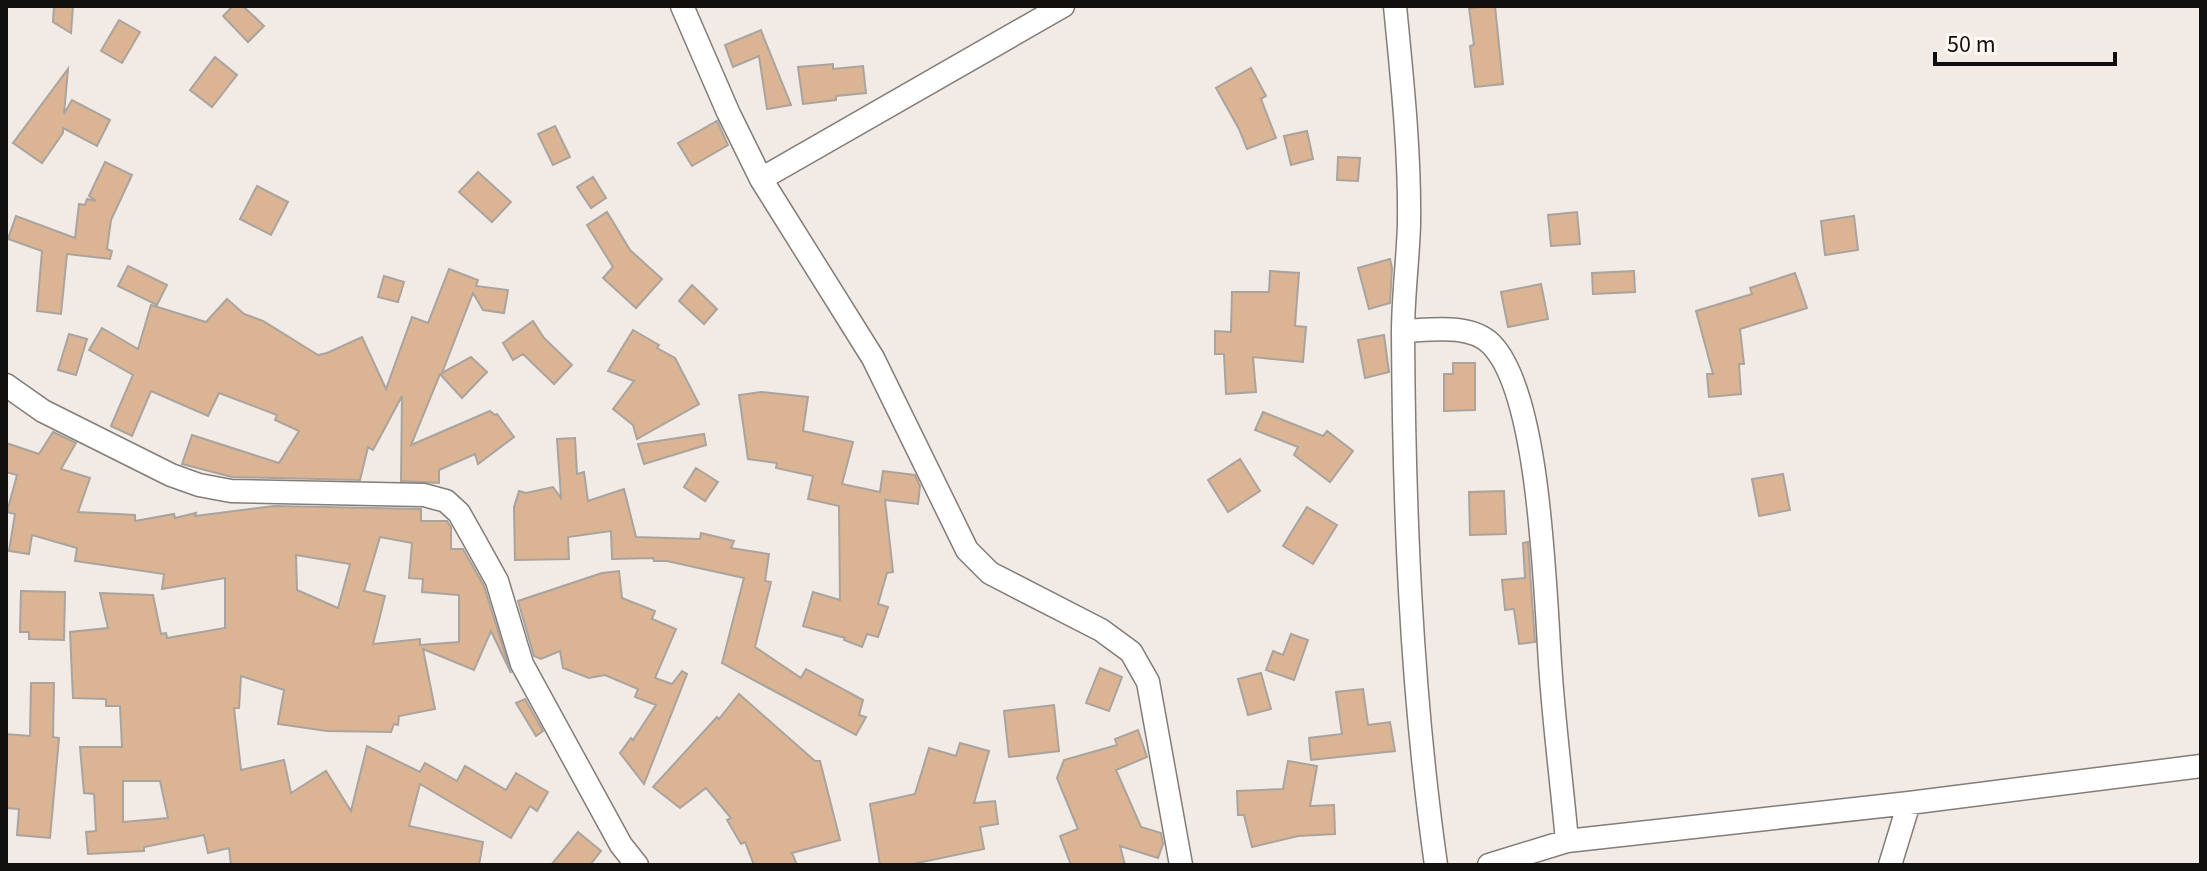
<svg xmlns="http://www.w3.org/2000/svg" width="2207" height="871" font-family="'Source Sans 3',sans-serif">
	<rect width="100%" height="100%" fill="#f1eae5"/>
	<path fill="#dbb494" stroke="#aaa39e" stroke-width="2" fill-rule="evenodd" d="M54,6h19l-2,27 -18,-11z
		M233,6h10l21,20 -16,16 -25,-26z
		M1495,6l8,78 -28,3 -5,-41 4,-1 -5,-37z
		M119,20l21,12 -18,31 -21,-12z
		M761,30l3,8 27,67 -24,4 -8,-53 -26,11 -8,-22z
		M215,57l22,18 -25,32 -22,-17z
		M833,64v5l30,-3 3,27 -30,3v4l-33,4 -5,-37z
		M1251,68l15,28 -5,3 15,39 -29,11 -8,-20 -23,-41z
		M68,69l-4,45 8,-14 38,20 -13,26 -34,-18v5l-21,30 -29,-20z
		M717,121l11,24 -36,21 -14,-23z
		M555,126l15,31 -17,8 -15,-31z
		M1307,131l6,28 -22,6 -7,-29z
		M1338,157l22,1 -2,23 -21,-1z
		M105,162l27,13 -21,45 -4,29 5,2 -2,8 -43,-5 -6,60 -24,-3 5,-60 -34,-12 8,-23 59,22 4,-34 6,1 2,-6 9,2 -7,-5z
		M478,172l33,30 -19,20 -33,-30z
		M593,177l13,21 -15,10 -14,-21z
		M257,186l31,16 -17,33 -31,-16z
		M607,212l23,38 32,29 -26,29 -33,-30 10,-11 -26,-42z
		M1577,212l3,32 -29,2 -3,-31z
		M1854,216l4,34 -33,5 -4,-34z
		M1390,259l2,9 -2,35 -21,6 -11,-41z
		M128,266l39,19 -10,20 -39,-19z
		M449,269l29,11 -2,6 32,4 -4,23 -21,-3 -10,-17 -31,80 29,-16 16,15 -25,26 -22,-24 -29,71 79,-34 5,4 2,-1 17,23 -36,27 -3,-10 -36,16v13l-38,-2 1,-85 -29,54 -5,-3 -8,33 -128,-3 -50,-13 10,-29 87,28 20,-32 -24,-11 2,-5 -58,-22 -11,23 -57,-25 -19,45 -21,-10 22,-51 -44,-25 13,-22 36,21 13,-44 55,17 21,-23 17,15 19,7 55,34 9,-2 35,-16 24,52 26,-72 16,6z
		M1270,271l29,2 -4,53 11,1 -3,35 -50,-5 3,35 -30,2 -2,-40h-9v-23l16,1 1,-40h37z
		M1634,271l1,21 -42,2 -1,-21z
		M1795,273l12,35 -67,21 4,35h-5l2,30 -32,3 -2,-23h6l-17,-63 56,-17 -2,-6z
		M384,276l20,6 -6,20 -20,-5z
		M1541,284l7,35 -40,8 -7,-35z
		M692,285l25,24 -13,15 -25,-23z
		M533,321l11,17 28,27 -18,19 -31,-30 -10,6 -10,-17z
		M633,330l26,15 -2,3 18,10 24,46 -62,35 -4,-14 -20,-16 21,-28 -26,-10z
		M69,334l18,5 -11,36 -18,-5z
		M1384,335l5,37 -24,6 -7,-38z
		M1453,363h22v47l-31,1v-37h9z
		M761,392l47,5 -5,34 50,11 -11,42 38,8 3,-21 32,4 5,11 -2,18 -33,-4 8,72 -6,1 -9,31 10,3 -10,30 -11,-3 -5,13 -18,-7 1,-2 -42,-12 10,-34 27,8 -1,-94 -31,-7 5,-23 -37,-8 1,-5 -29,-4 -9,-64z
		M1263,412l60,24 4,-5 26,20 -23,31 -36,-27 4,-8 -43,-17z
		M53,432l23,11 -15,26 29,9 -12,34 57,3v6l39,-7 1,4 21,-5 -1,3 79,-10 147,3v12h26l4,6v22h12l21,37 27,87 -20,-42 -17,39 -51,-21 12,60 -36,7 -1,9 -4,-1 -3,8 -64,-1 -49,-7 6,-34 -43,-14 -2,32h-5l7,62 43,-10 7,33 35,-22 25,40 16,-65 53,26 5,-9 32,18 8,-15 41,24 10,-17 32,19 -11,19 -7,-5 -19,32 -91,-54 -11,42 74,16 -4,23h-248l-2,-17 -21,5 -4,-18 -60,12v4l-56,3 -2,-22 10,-1 -2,-37 -10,-1 -4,-46h42l-2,-41h-14v-7l-33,-1 -3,-66 38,-4 -8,-35 53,2 8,39 5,-1 1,5 58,-10v-50l-63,11 2,-15 -89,-13 2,-13 -45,-13 -3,19 -20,-3 6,-37 -8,-2 10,-37 -11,-3v-29l33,11zM380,537l32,6 -3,35 14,1 -1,13 37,3v47l-39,3v-6l-47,5 12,-48 -21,-5zM296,555l54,9 -12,44 -41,-18zM123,781h37l8,37 -45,4z
		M704,434l2,11 -62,19 -6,-20z
		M575,438l2,36 7,-2 4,29 36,-12 12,48 64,2 1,-6 33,8 -3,7 38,6 -4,27 6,1 -16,65 46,31 5,-9 57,31 -4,15 7,2 -10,18 -134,-72 22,-85 -77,-17h-13l-1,-3 -41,1 -1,-28 -43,6 1,22 -54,1 -1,-53 5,-16 7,2 27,-6 8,11 -4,-59z
		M1240,459l20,32 -32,21 -20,-32z
		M696,468l22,14 -13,19 -21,-14z
		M1783,474l7,36 -31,6 -7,-37z
		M1504,491l2,43 -36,1 -1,-43z
		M1307,507l30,18 -24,39 -30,-18z
		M1528,542l7,100 -16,2 -5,-35 -9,1 -3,-30 23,-2 -2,-35z
		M619,571l3,27 33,13 -3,8 24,10 -21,49 17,6 10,-13 5,3 -43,110 -24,-31 11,-15 2,2 23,-35 -21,-8 3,-8 -33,-14 -16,3 -26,-10 -3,-17 -19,8 -7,-3 -16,-55 84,-28z
		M21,591l44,1 -1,48 -35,-1v-7h-9z
		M1291,634l17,6 -14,40 -28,-10 7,-19 10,4z
		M1100,668l22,9 -13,34 -23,-8z
		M1261,673l10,36 -23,6 -10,-36z
		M31,683h23l-1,54 6,1 -9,100 -33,-3 2,-26 -13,-1v-74l24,2z
		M1363,689l5,36 22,-3 5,29 -84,9 -2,-22 33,-4 -6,-42z
		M739,694l76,67h5l20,79 -48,13 5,12h-43l-9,-23 -4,2 -14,-24 4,-2 -25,-30 -26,20 -27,-21 64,-70 2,2z
		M525,699l18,32 -7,5 -20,-33z
		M1054,705l5,46 -50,6 -5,-46z
		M1138,730l9,27 -31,13 25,57 20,6 2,11 -5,14 -38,-12 5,19h-54l-11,-29 18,-7 -21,-51 7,-18 53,-15 -2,-6z
		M960,743l29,8 -15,52 21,-2 3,23 -18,3 4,22 -76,16h-28l-10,-61 45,-10 14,-46 27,8z
		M1288,761l29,5 -7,40 24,-1 1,29 -37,2 -46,11 -8,-32h-6l-1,-24 46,-2z
		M578,832l23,19 -11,14h-39z"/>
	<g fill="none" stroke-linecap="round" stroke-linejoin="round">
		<g stroke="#837d78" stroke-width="25">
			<path id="street" d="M682,6l46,106 33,67 112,179 94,192 23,23 111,57 30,22 17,30 33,183
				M1395,6c7,72 15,145 14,218 -1,36 -6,72 -6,109 1,177 8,356 33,532
				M761,179l302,-173
				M1403,331c27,-1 67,-8 88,13 51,51 54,258 60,333 4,54 11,109 16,164
				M6,385l37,26 128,64 28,10 32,6 193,4 22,6 13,12 13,23 25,45 25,83 99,181 16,20
				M1489,865l78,-24 342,-38 292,-37
				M1890,865l19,-62"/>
		</g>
		<use href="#street" stroke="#fff" stroke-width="22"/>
	</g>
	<rect width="2207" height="871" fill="none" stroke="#110f0d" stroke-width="16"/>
	<path d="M1935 52v12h180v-12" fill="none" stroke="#110f0d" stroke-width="4"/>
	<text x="1947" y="52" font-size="24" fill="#110f0d" stroke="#fef8f2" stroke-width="6" paint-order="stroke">50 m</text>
</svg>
